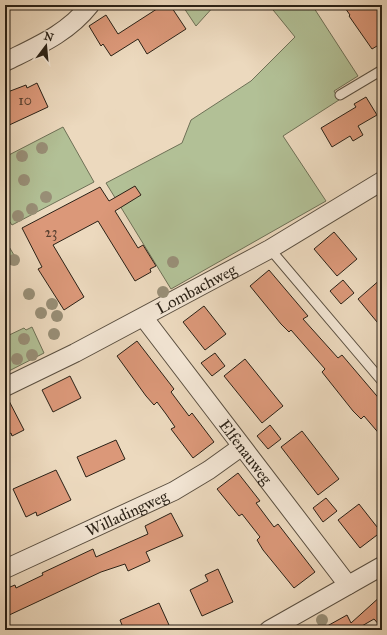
<svg xmlns="http://www.w3.org/2000/svg" width="387" height="635" font-family="'IM FELL Great Primer',serif">
	<rect width="100%" height="100%" fill="#ecd9be"/>
	<filter id="stains"><feTurbulence type="fractalNoise" baseFrequency=".005" numOctaves="4"/><feColorMatrix values="0 0 0 0 .2 0 0 0 0 .09 0 0 0 0 .02 0 0 0 .5 -.17"/></filter>
	<radialGradient id="worn" r=".72"><stop offset=".6" stop-color="#630" stop-opacity="0"/><stop offset="1" stop-color="#630" stop-opacity=".3"/></radialGradient>
	<path fill="#b2c096" stroke="#6e7056" d="M182,5h33l-19,21z
		M269,5h43l46,71 -24,15 5,9 -56,36 43,65 -155,88 -65,-106 76,-40 9,-23 60,-39 44,-44z
		M63,127l31,55 -82,43 -7,-10v-58z
		M5,240l12,20 -12,7z
		M32,327l12,26 -39,20v-36l19,-9 2,2z"/>
	<path fill="#db9879" stroke="#2a2116" d="M163,5h7l16,24 -39,25 -9,-15 -27,17 -8,-12 -2,2 -12,-20 17,-11 12,19z
		M343,5h39v38l-10,6 -23,-33 1,-1z
		M37,83l11,24 -43,20v-34l21,-8 1,3z
		M366,97l11,18 -19,11 5,9 -10,6 -3,-5 -18,11 -11,-19 35,-21 -2,-3z
		M135,186l6,9 -26,16 23,37 5,-3 13,21 -6,3 1,3 -16,9 -37,-60 -45,24 31,52 -20,13 -26,-41 4,-2 -20,-39 78,-41 9,14z
		M334,232l23,27 -20,17 -23,-27z
		M269,270l39,46 -5,3 35,39 4,-3 40,47v35l-18,-21 -3,3 -8,-8 -31,-39 3,-3 -34,-39 -2,2 -8,-8 -31,-38z
		M382,278v50l-24,-29z
		M343,280l11,13 -13,11 -11,-13z
		M204,306l22,28 -21,16 -22,-28z
		M137,341l37,48 -3,3 18,24 3,-3 22,29 -21,16 -22,-29 4,-2 -9,-13 -9,-12 -3,3 -8,-9 -29,-40z
		M215,353l10,13 -13,10 -11,-13z
		M245,359l38,47 -21,17 -38,-47z
		M70,376l11,22 -28,14 -11,-22z
		M5,397h2l17,33 -12,6 -1,-3 -6,3z
		M270,425l11,14 -13,10 -11,-13z
		M302,431l37,48 -21,16 -37,-48z
		M116,440l9,19 -39,18 -9,-20z
		M56,470l15,30 -34,16 -1,-4 -10,5 -13,-28z
		M238,473l22,28 -4,2 18,24 4,-3 37,48 -21,16 -31,-38 -6,-10 3,-3 -18,-23 -3,2 -22,-27z
		M326,498l11,13 -14,11 -10,-14z
		M359,504l22,28 -21,16 -22,-28z
		M171,513l12,23 -37,16 4,9 -22,10 -3,-7 -24,8 -96,45v-28l10,-4 1,3 27,-13 -1,-2 51,-24 3,8 52,-23 -3,-8z
		M218,569l15,33 -31,14 -12,-26 18,-9 -3,-6z
		M382,595v33l-8,-9 -19,11h-35l27,-15 4,8z
		M159,603l10,22 -11,5h-34l-4,-10z"/>
	<g fill="none" stroke-linecap="round" stroke-linejoin="round">
		<g stroke="#5a4f40" stroke-width="11">
			<path id="lane" d="M340,95l42,-25
				M270,249l112,132"/>
		</g>
		<g stroke="#5a4f40" stroke-width="20">
			<g id="street">
				<path d="M5,62c32,-16 62,-28 85,-57"/>
				<path id="s1" d="M144,318l204,267"/>
				<path id="s2" d="M5,387l70,-34 195,-104 112,-68"/>
				<path id="s3" d="M5,569l169,-78 35,-21 32,-23"/>
				<path d="M269,630l113,-64"/>
			</g>
		</g>
		<use href="#lane" stroke="#f3e6d5" stroke-width="9"/>
		<use href="#street" stroke="#f3e6d5" stroke-width="18"/>
	</g>
	<g fill="#988e76">
		<circle cx="42" cy="148" r="6"/>
		<circle cx="22" cy="156" r="6"/>
		<circle cx="24" cy="180" r="6"/>
		<circle cx="46" cy="197" r="6"/>
		<circle cx="32" cy="209" r="6"/>
		<circle cx="18" cy="216" r="6"/>
		<circle cx="14" cy="260" r="6"/>
		<circle cx="173" cy="262" r="6"/>
		<circle cx="163" cy="292" r="6"/>
		<circle cx="29" cy="294" r="6"/>
		<circle cx="52" cy="304" r="6"/>
		<circle cx="41" cy="313" r="6"/>
		<circle cx="57" cy="316" r="6"/>
		<circle cx="54" cy="334" r="6"/>
		<circle cx="24" cy="339" r="6"/>
		<circle cx="32" cy="355" r="6"/>
		<circle cx="17" cy="359" r="6"/>
		<circle cx="322" cy="620" r="6"/>
	</g>
	<g text-anchor="middle" stroke-width="4" stroke-linejoin="round" paint-order="stroke">
		<g font-size="14" fill="#563f2f">
			<text x="25" y="105">10</text>
			<text x="51" y="237">23</text>
		</g>
		<g font-size="16" fill="#2a2116" stroke="#f3e6d5">
			<text dy="6" stroke="none"><textPath href="#s2" startOffset="215">Lombachweg</textPath></text>
			<text dy="6" stroke="none"><textPath href="#s1" startOffset="168">Elfenauweg</textPath></text>
			<text dy="6" stroke="none"><textPath href="#s3" startOffset="134">Willadingweg</textPath></text>
		</g>
	</g>
	<rect width="387" height="635" fill="none" stroke="#ecd9be" stroke-width="20"/>
	<rect x="6" y="6" width="375" height="623" fill="none" stroke="#2a2116" stroke-width="2"/>
	<rect x="10" y="10" width="367" height="615" fill="none" stroke="#2a2116"/>
	<g transform="translate(46 46) rotate(16)" stroke="#f3e6d5" stroke-width="3" paint-order="stroke">
	<path d="M0-3L7 15L0 10L-7 15Z" fill="#2a2116"/>
	<text y="-6" font-size="11" font-weight="bold" text-anchor="middle" fill="#2a2116">N</text>
	</g>
	<rect width="100%" height="100%" filter="url(#stains)"/>
	<rect width="100%" height="100%" fill="url(#worn)"/>
</svg>
